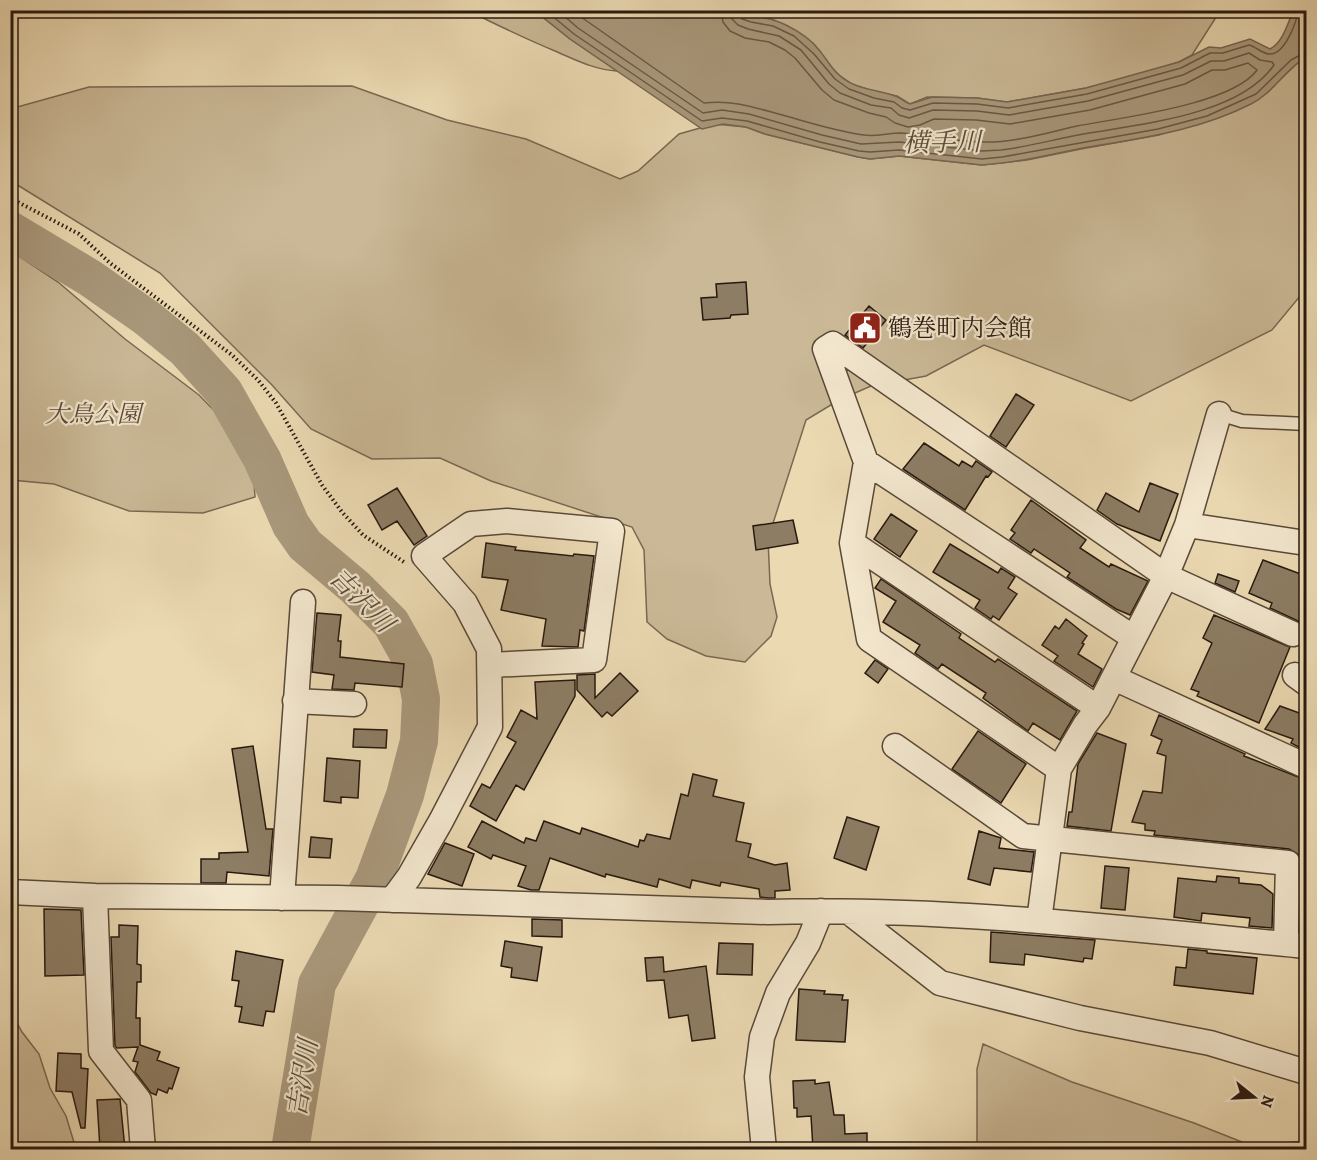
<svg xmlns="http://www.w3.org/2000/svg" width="1317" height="1160" font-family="Alegreya,'Noto Serif JP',serif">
	<rect width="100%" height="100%" fill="#ebd9b2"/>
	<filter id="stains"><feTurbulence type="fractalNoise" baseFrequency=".00333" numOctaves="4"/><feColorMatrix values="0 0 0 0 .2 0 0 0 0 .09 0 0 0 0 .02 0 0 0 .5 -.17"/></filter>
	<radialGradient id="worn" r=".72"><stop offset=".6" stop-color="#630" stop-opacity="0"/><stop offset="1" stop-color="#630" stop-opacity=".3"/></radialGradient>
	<path fill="#cab896" stroke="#796852" stroke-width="1.5" d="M469,11h66l35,28 47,32c-22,-1 -41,-11 -62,-20 -29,-12 -58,-26 -86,-40z
		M738,11h482l-28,44 -13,7 -38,12 -55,14 -79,14 -30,-4 -50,-1 -17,7 -13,-8 -21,-4 -24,-8 -13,-9 -13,-13 -7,-12 -45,-30 -22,-3z
		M1306,57v232l-34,41 -141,71 -147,-56 -58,31 -55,10 -32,14 -33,20 -38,119 2,45 7,33 -6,19 -26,26 -39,-6 -39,-17 -20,-17 -3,-72 -12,-23 -141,-46 -51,-23 -68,1 -61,-30 -39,-44 -112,-112 -149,-92 -1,-72 79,-22 263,-1 95,34 79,19 94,40 18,-8 41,-37 35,-10 32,3 19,7 93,23 12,2 29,-3 83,9 45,-5 54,-11 78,-14 91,-31 17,-11 28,-29z
		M11,251l47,31 67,57 74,56 36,37 18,35 2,30 -52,16 -74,-2 -75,-27 -43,-4z
		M10,1010l12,22 17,22 11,34 16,28 10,33h-65z
		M983,1044l89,38 122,41 58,23 54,-5v8h-329v-80z"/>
	<path fill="#a9987b" stroke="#756550" stroke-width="1.5" d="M535,11h203c16,6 33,6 48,14 12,6 25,14 33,25 7,8 12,18 20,25 16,15 37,14 56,21 5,1 9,6 15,8l22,-7 45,1 30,4 79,-14 93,-26 30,-15 12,1 29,-9 20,10c13,-7 18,-26 23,-38h13v46c-21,13 -33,36 -55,47 -53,27 -110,34 -168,44 -27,5 -53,12 -81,15l-20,2 -83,-9 -29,3 -12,-2 -93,-23 -19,-7 -23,-3 -21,5 -132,-90z"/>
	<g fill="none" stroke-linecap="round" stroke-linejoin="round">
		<path stroke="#685845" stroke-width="1.5" d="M545,10l29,24 128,87 20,-3 25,3 73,21 39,9 11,1 29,-2 83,9 20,-2 156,-28 49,-13 49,-22 35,-34 15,-8
			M557,10l21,18 125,85 19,-3 27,4 73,21 39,9 38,-2 83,9 19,-1c26,-3 51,-10 77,-15 58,-11 160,-18 196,-70l-2,-3 -12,-2 -11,-7 -25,8h-13l-28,14 -95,26 -79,14 -32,-4 -44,-1 -24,8 -10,-3 -8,-7 -20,-3 -31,-12 -11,-9 -28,-34 -22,-14 -31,-7 -10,-4 -6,-6 -2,-9
			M571,10l133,93c27,-3 46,3 71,10 30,8 59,18 89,22 12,2 24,-2 36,-2 28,1 55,9 82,9 32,1 64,-9 95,-16 41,-8 155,-21 180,-56l-9,-7 -23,7h-13l-27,14 -95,26 -80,14 -34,-4 -42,-1 -14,6 -12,2 -13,-4 -9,-6 -17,-4 -35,-13 -12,-10 -27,-32 -10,-8 -16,-8 -24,-4 -15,-7 -7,-9 -2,-12
			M738,10v5l4,4 9,3 22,4 21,10 20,18 21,25 14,10 25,9 20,4 8,6 8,2 23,-7 44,1 31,4 79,-14 94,-26 29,-15h13l26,-8c8,2 14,10 22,9 14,-1 26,-32 27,-44"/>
		<path stroke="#a9987b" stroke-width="38" d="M10,230l80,48 57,40 38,31 39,43 38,67 29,66 14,20 50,42 36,36 23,41 7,35 -2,42 -14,54 -31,84 -57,105 -27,166"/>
	</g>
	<path fill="#8d7d64" stroke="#28190f" stroke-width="1.5" d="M746,282l2,32 -17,1 -1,3 -27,2 -2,-22 16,-1 -1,-13z
		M869,306l17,14 -23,28 -18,-13z
		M1016,394l18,11 -28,42 -16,-11z
		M924,443l35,23 3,-5 10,6 4,-6 16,11 -4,5 -2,-1 -21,34 -62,-41z
		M1150,483l28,11 -18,47 -43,-17 -20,-14 9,-17 33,19z
		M397,488l30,48 -13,9 -17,-24 -15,9 -14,-25z
		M1031,500l55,40 -6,8 29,19 2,-3 37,17 -18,34 -14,-6 -49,-32 3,-4 -36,-24 -3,4 -21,-14 5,-6 -4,-3z
		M891,514l26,17 -17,26 -26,-18z
		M793,520l5,23 -42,7 -3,-24z
		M486,543l30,4 -1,3 58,6 1,-2 20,2 -10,75 -4,-1 -2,17 -36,-1 4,-27 -45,-9 7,-30 -26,-3z
		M950,544l48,29 3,-5 14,9 -7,11 9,6 -18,26 -6,-4 -2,3 -16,-11 5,-8 -47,-28z
		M1263,560l43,16v29l-6,17 -30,-14 2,-5 -23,-10z
		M1218,574l21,7 -4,11 -20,-9z
		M881,579l80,55 -2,4 36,24 3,-3 79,52 -17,29 -27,-17 -5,8 -45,-33 3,-5 -44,-29 -4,5 -23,-16 5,-8 -37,-23 13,-21 -21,-13z
		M317,613l24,2 -3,26h3l-1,16 64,7 -2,23 -47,-4 -1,7 -22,-1 2,-14 -22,-3z
		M1214,615l76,32 -31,76 -62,-27 2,-4 -8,-3 21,-46 -9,-5z
		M1066,619l21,17 -5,7 2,1 -6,10 24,15 -9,18 -39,-26 4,-5 -16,-11 13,-19 4,3z
		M875,660l13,9 -10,14 -13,-10z
		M620,673l18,18 -26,25 -5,-4 -5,5 -25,-27v-15l18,-1v24z
		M575,680v16l-51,94 -8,-5 -20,36 -26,-15 12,-22 8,4 26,-46 -9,-5 14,-27 16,9 -2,-37z
		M1280,706l22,8 4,-7v44l-15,-8 2,-4 -28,-10z
		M1159,715l86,39 -1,2 62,24v76l-7,-1 -10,-6 -135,-14 1,-4 -10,-1v-6l-13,-2 11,-31 19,2 4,-37 -9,-3 5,-13 -11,-5z
		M354,729l33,1 -1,18 -33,-1z
		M978,731l48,33 -25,39 -49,-34z
		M1097,733l29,11 -15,87 -44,-5 2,-14h3l6,-48z
		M253,746l13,83h7l-4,47 -42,-4 -1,11h-25v-24h18v-6l29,-1 -16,-103z
		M327,758l33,3 -2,37 -17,-1v6l-17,-2z
		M693,774l24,6 -4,16 31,7 -8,38 15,3 -3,13 27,8 12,-2 3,27 -15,1v7h-7l-8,-1 -1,-8 -38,-7 -1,4 -28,-6 -2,8 -31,-9 -2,8 -51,-13 -1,3 -55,-19 -11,32h-8l-13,-4 8,-20 -33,-11 -2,4 -23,-12 14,-26 42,22 2,-5 10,3 8,-20 36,13 2,-6 56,19 2,-7 4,1 3,-7 23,5 11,-45 7,2z
		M847,817l32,10 -13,43 -32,-12z
		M979,831l22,7 -2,10 35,4 -3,20 -37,-4 -4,17 -22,-6z
		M311,837l21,2 -2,19 -21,-1z
		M445,843l29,11 -12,32 -34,-12z
		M1105,866l24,2 -4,42 -24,-2z
		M1217,876l22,2v5l22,2 12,9 -1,34 -23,-2 1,-8 -48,-5 -1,8 -27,-4 4,-39 38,4z
		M44,909l37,1 3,65 -39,1z
		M532,919l30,1v17l-30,-1z
		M119,925l19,1 -1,38 4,1v17h-4l-1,36h4v27l20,7 -3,8 22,8 -7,21 -3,-1 -2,5 -9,-4 -2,6 -5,-2 -16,-21 3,-10 -5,-1 5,-14 -21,1 -2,-2 -4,-109h8z
		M991,932l104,8 -3,19 -8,-1 -1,4 -58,-8 -1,11 -34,-3z
		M505,941l37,6 -5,34 -26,-4 1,-9 -11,-2z
		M719,943l34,1 -1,31 -35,-1z
		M1188,949l19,2v2l50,5 -4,36 -79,-9 2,-18 10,1z
		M236,951l47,9 -9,52 -8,-1 -3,15 -24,-4 3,-15 -7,-1 4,-25 -7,-1z
		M663,957l1,15 42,-6 9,72 -23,3 -4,-26 -19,3 -5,-38 -17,1 -2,-23z
		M799,989l26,2 -1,3 19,1 -1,5h6l-3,42 -49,-2z
		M58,1053l23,1v14l7,1 -3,59h-4l-9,-36 -16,-1z
		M815,1080v4l14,-2 5,33h10l1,19 22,-1v16h-54l-2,-33 -14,1v-9h-3l-1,-27z
		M120,1099l5,50h-25l-3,-49z"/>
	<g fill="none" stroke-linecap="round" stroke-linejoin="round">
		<g stroke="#594938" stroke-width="15">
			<path id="lane" d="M1219,414l23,7 64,3"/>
		</g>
		<g stroke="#594938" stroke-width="27">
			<path id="street" d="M866,462l268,176
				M1187,525l119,18
				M852,543l246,165
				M1295,675l11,8
				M1114,678l192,88
				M295,701l59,3
				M895,746l128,90 265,27 -2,81
				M1059,769l-190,-130 -17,-96 14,-81 -41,-113 8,-5 333,232 127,58
				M10,892l85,4 243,2 430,14c180,-5 360,17 538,34
				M95,896l6,155 38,49 4,50
				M282,898l21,-296
				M392,900l17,-23 32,-56 49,-94 -1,-78 -24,-46 -41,-47 47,-32 36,-3 105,10 -18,129 -104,5
				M849,912l91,71 140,35 130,25 96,29
				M1039,921l20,-152 26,-44 13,-17 68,-132 21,-51 32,-111
				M764,1150l-7,-73 5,-40 16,-44 30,-50 13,-32"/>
		</g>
		<path stroke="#28190f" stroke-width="4" stroke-dasharray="1.5 3" stroke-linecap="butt" d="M10,198l69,36 31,29 122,92 26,25 18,23 46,82 20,27 21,23 41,27"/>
		<use href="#lane" stroke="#f2e6cd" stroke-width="12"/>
		<use href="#street" stroke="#f2e6cd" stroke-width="24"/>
	</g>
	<defs>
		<g id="civic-square" transform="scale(1.725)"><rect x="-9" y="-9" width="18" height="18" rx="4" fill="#8f2418" stroke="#f2e6cd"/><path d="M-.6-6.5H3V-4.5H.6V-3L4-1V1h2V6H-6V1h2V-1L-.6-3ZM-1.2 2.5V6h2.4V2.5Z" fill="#fff"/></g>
	</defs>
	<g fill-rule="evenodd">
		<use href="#civic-square" x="865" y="328"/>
	</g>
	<g text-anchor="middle" stroke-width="4.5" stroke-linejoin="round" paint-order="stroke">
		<g font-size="24" fill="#28190f" stroke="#f2e6cd" text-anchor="start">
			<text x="888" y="336">鶴巻町内会館</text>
		</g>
		<g font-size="24" font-style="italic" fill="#594938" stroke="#f2e6cd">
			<text x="93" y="422">大鳥公園</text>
		</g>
		<g font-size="26" font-style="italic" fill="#5c4c3a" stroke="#f2e6cd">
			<text transform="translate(942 142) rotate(-1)" y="9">横手川</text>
			<text transform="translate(362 600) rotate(45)" y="9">吉沢川</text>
			<text transform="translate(302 1078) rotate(-81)" y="9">吉沢川</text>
		</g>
	</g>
	<rect width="1317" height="1160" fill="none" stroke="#ebd9b2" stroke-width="36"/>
	<rect x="12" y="12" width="1293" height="1136" fill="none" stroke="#28190f" stroke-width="3"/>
	<rect x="18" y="18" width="1281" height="1124" fill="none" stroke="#28190f" stroke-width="1.5"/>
	<g transform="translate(1254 1097) rotate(108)" stroke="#f2e6cd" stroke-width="4.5" paint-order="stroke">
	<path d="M0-4.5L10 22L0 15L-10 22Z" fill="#28190f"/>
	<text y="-9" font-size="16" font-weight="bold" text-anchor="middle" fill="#28190f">N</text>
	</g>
	<rect width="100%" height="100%" filter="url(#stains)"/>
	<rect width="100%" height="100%" fill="url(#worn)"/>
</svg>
